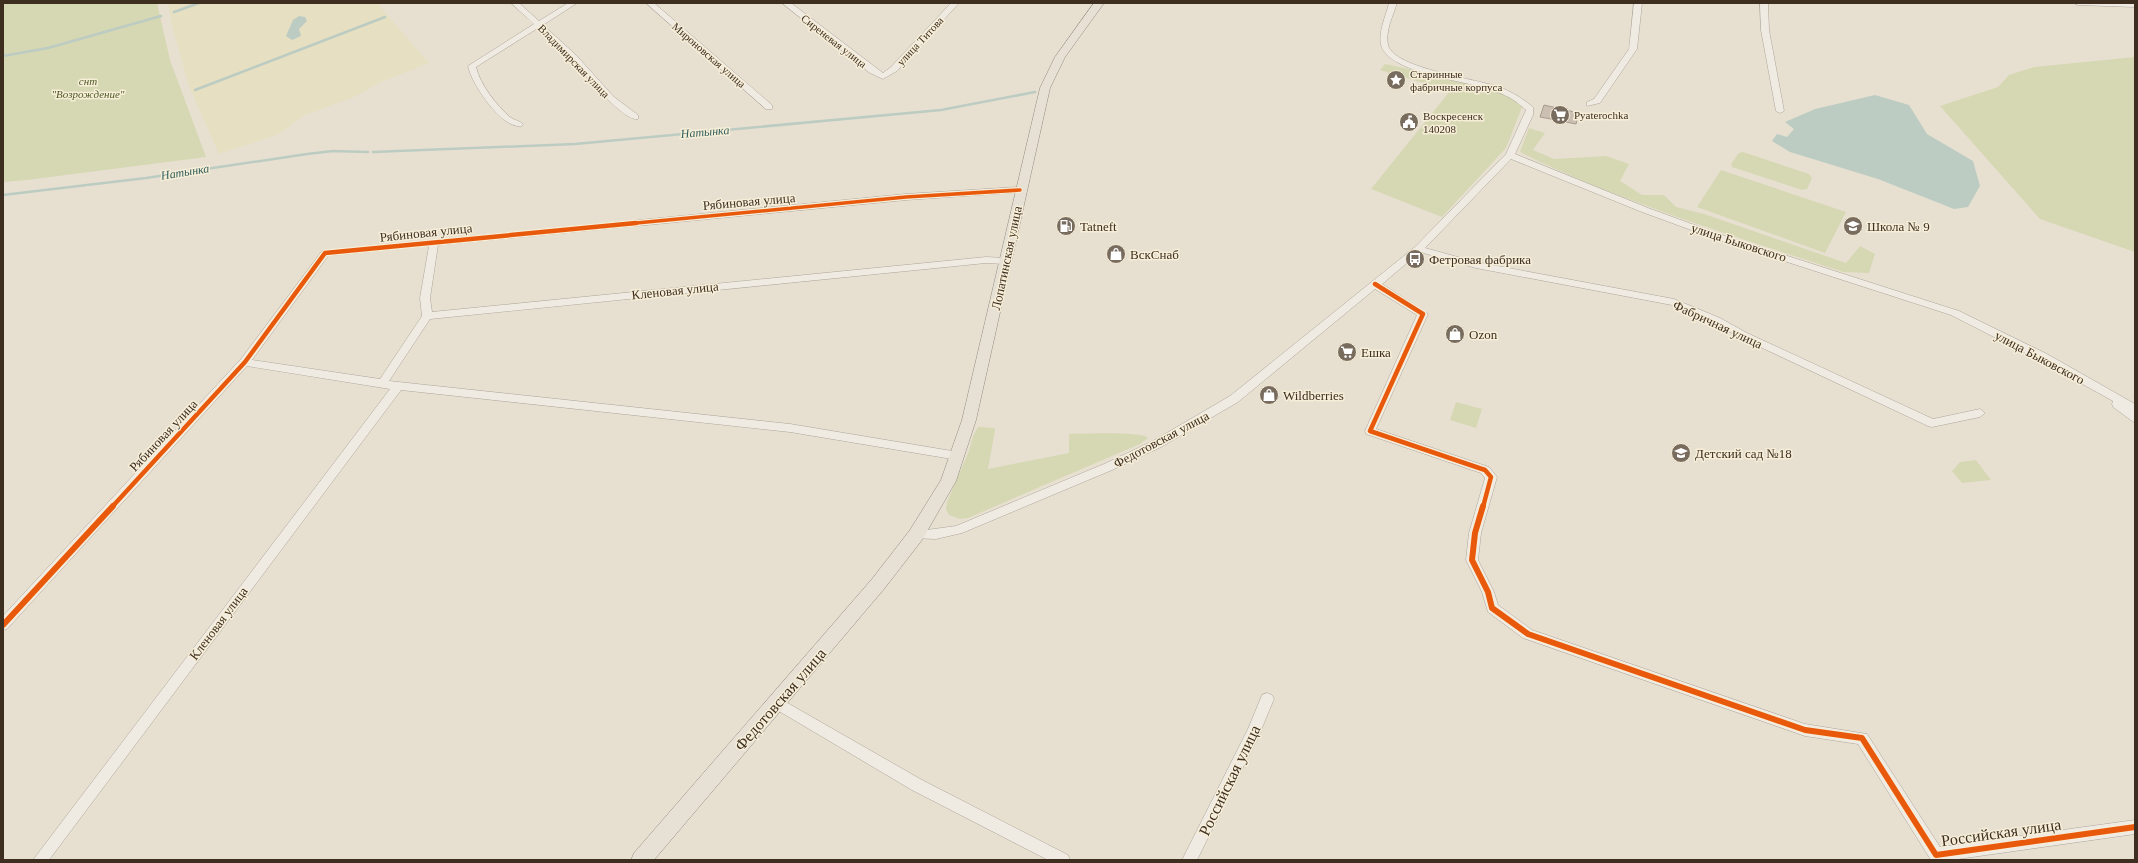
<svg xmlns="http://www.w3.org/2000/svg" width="2138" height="863" font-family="'Times New Roman',serif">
	<rect width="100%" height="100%" fill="#e7e0d1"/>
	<path fill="#e6dfc2" d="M168,3h209l52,60 -50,20 -23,13 -53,20 -19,15 -10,5 -55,18 -31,-70 -16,-59z"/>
	<path fill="#d6d7b3" d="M3,3h154l13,57 36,97 -179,23 -24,2z
		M2135,57v195l-95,-33 -100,-113 58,-19 11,-12 25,-8z
		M1385,64l62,13 64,18 11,12 -16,41 -64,69 -71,-28 79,-98 -70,-21z
		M1529,128l16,5 -12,17 21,9 52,-3 23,8 -9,17 22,14h22l12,12 28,7 142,49 14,-17 15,8 -6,19 -26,-1c-108,-36 -221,-69 -323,-120z
		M1743,152l66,22 3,4 -5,11 -5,1 -70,-23 -1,-3 8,-11z
		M1721,170l125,42 -21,41 -128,-46z
		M1456,402l26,7 -6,19 -26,-8z
		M978,427l16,1 1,2 -7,39 81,-16v-19c14,0 71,-3 79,4l-8,6 -172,74 -8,1 -11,-4 -3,-6 1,-7 22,-51 4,-15z
		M1976,460l15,20 -29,3 -10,-12 8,-9z"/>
	<path fill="#bcccc2" d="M299,16l6,1 2,4 -8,8 2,7 -9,4 -6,-4 7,-16z
		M1875,95l34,10 18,29 46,27 7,25 -12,21 -14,2 -76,-30 -88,-27 -18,-11 5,-7 10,3 7,-8 -9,-7 30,-13z"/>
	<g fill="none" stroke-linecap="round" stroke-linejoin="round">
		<path stroke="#bcccc2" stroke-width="2.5" d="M174,12l25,-9
			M3,56l45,-8 113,-32
			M195,90l190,-73
			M373,152l202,-8 366,-34 94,-18
			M3,195l143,-17 161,-24 26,-3 35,1"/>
	</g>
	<path fill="#cbbfb2" stroke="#a89c90" d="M1544,105l35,8 -3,11 -36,-7z
		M1266,388l13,9 -7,5 -13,-8z"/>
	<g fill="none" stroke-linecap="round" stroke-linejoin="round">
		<g stroke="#ada599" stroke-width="1">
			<path id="minor" d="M511,3h8l20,18 29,-18h9l-34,22 33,30 38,42 24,18v4c-15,3 -57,-49 -68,-61 -11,-10 -22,-20 -32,-30l-62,39c4,17 20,38 34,50 4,3 10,4 13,7l-1,2c-20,4 -51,-43 -54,-60l66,-42z
				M646,3h8l118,102v4h-6z
				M782,3h9l92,70 8,-6 60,-64h8l-62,68 -14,8 -13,-6z
				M1389,3h8c-4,13 -12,28 -9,42 6,24 91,34 114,43 12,5 21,11 31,19v8l-18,39 133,54 71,26 240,77 88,43 88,50v19l-22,-16 -1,-3 1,-3 -74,-41 -88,-45 -238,-77 -71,-26 -131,-53 -86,89 51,14 198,37 46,19 27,15 186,86 47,-10 5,4 -5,4 -48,10 -4,-1 -189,-89 -27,-15 -40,-17 -196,-37 -56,-16 -38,32 46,30 -52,115 113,38 8,10 -16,56 -3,27 16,32 4,13 34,25 273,94 62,10 73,113 195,-27v14l-184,26h-20l-73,-116 -53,-8 -282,-98 -35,-26 -6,-20 -16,-32 3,-27 16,-55 -4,-5 -115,-39 -1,-3 52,-116 -42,-26 -137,113 -77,45 -49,23 -150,63 -26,6 -24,-1 -2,-3 2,-3 44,-6 148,-62 49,-23 77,-45 185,-149 91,-93 20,-44c-9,-8 -17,-14 -29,-18 -25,-11 -109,-18 -116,-47 -3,-13 5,-29 8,-42z
				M1634,3h8l-5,46 -37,54 -13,3v-4l7,-3 35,-50z
				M1760,3h8l1,27 15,81 -4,2 -4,-2 -15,-81z
				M2074,3h61v4l-57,-2z
				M1020,187l3,1v4l-117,8 -468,45 -8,53 2,14 554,-55 19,1 5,3 -5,3 -19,-1 -556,56 -41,62 401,43 168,28 4,1 2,3 -2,3 -4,1 -168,-28 -389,-42 -352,470h-16l357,-471 -143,-23 -240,263 -4,1v-14l238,-257 81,-108 584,-57zM429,246l-9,52 2,18 -42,63 -128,-19 76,-104z
				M1267,693l5,2 2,4 -15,36 -62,125h-15l66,-131 14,-34z
				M777,697l145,83 146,75 2,5h-22l-136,-70 -140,-83 -2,-4 2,-4z"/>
		</g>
		<g stroke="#928b80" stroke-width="1">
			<path id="major" d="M1094,3h10l-39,54 -15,31 -74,332 -20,61 -34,59 -38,49 -230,271h-23l3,-7 238,-274 38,-49 31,-50 21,-60 78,-332 15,-31z"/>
		</g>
		<use href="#minor" fill="#efebe3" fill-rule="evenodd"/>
		<use href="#major" fill="#e6e1d4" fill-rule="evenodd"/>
		<g stroke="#f7eed8" stroke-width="5.5">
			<path id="cycleway-far2" d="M626,224l280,-27 114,-7"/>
		</g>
		<g stroke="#f7eed8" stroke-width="7">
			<path id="cycleway-far1" d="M1375,284l48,30 -53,117 115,39 6,7 -8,30
				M112,507l133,-145 80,-109 311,-30"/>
		</g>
		<g stroke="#f7eed8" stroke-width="8">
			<path id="cycleway" d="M1483,506l-8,27 -3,27 16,32 4,16 36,26 277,96 57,8 74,117 199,-28
				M3,625l110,-119"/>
		</g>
		<use href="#cycleway-far2" stroke="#e8590c" stroke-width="3.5"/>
		<use href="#cycleway-far1" stroke="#e8590c" stroke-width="4.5"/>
		<use href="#cycleway" stroke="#e8590c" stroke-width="6"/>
	</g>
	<defs>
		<g id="sight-disc" transform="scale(1)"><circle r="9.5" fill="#786c5e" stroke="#f7eed8"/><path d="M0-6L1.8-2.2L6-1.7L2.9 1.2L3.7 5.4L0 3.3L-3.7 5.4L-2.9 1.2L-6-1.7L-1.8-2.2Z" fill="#fff"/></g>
		<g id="supermarket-disc" transform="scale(1)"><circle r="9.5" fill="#786c5e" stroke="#f7eed8"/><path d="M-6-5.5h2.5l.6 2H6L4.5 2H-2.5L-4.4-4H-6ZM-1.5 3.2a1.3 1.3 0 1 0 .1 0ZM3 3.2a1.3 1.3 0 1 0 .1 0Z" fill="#fff"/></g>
		<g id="civic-disc" transform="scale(1)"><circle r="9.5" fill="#786c5e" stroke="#f7eed8"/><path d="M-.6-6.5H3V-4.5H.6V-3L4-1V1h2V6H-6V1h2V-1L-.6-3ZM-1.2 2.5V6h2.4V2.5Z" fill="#fff"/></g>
		<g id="fuel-disc" transform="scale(1)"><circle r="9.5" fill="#786c5e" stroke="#f7eed8"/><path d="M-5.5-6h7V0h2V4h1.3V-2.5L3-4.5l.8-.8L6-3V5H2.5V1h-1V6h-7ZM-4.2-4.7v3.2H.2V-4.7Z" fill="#fff"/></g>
		<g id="school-disc" transform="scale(1)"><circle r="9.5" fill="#786c5e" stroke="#f7eed8"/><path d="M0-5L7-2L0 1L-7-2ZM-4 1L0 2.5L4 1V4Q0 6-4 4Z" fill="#fff"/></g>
		<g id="shop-disc" transform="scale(1)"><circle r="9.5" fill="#786c5e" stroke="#f7eed8"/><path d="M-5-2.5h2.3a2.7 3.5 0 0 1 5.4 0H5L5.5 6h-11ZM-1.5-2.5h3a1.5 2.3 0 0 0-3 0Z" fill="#fff"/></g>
		<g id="bus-disc" transform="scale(1)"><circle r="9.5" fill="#786c5e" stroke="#f7eed8"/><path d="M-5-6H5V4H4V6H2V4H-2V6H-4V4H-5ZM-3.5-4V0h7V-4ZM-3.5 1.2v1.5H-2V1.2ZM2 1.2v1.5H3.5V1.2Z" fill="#fff"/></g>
	</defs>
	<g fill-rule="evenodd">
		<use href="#sight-disc" x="1396" y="80"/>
		<use href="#supermarket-disc" x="1560" y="115"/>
		<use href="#civic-disc" x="1409" y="122"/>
		<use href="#fuel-disc" x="1066" y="226"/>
		<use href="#school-disc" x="1853" y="226"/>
		<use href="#shop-disc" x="1116" y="254"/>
		<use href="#bus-disc" x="1415" y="259"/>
		<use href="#shop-disc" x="1455" y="334"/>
		<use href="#supermarket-disc" x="1347" y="352"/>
		<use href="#shop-disc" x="1269" y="395"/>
		<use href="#school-disc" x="1681" y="453"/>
	</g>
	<g text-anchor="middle" stroke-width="3" stroke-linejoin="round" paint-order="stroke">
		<g font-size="11" fill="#3d2e20" stroke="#f7eed8">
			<text transform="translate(834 41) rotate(38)" y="4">Сиреневая улица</text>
			<text transform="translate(920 41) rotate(-47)" y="4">улица Титова</text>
			<text transform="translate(709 55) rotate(41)" y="4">Мироновская улица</text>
			<text transform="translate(574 61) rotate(46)" y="4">Владимирская улица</text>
		</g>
		<g font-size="11" fill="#3d2e20" stroke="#f7eed8" text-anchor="start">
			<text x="1410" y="78">Старинные<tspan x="1410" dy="13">фабричные корпуса</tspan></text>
			<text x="1574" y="119">Pyaterochka</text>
			<text x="1423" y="120">Воскресенск<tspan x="1423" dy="13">140208</tspan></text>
		</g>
		<g font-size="11" font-style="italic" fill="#4d5a26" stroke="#f7eed8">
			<text x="88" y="85">снт<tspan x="88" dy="13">"Возрождение"</tspan></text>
		</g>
		<g font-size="12" font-style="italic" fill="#2f5d5a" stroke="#f7eed8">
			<text transform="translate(705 132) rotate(-5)" y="4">Натынка</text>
			<text transform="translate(185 172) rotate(-9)" y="4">Натынка</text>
		</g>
		<g font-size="13" fill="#3d2e20" stroke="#f7eed8">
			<text transform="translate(749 201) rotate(-5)" y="5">Рябиновая улица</text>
			<text transform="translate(426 232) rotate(-6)" y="5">Рябиновая улица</text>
			<text transform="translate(1739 242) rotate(18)" y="5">улица Быковского</text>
			<text transform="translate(1006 258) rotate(-78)" y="5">Лопатинская улица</text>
			<text transform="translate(675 290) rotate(-6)" y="5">Кленовая улица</text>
			<text transform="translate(1718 324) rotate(25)" y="5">Фабричная улица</text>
			<text transform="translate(2040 357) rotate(28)" y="5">улица Быковского</text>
			<text transform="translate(163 435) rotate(-47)" y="5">Рябиновая улица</text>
			<text transform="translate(1161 439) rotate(-28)" y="5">Федотовская улица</text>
			<text transform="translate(218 623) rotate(-53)" y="5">Кленовая улица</text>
		</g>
		<g font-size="13" fill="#3d2e20" stroke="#f7eed8" text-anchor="start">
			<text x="1080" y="231">Tatneft</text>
			<text x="1867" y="231">Школа № 9</text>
			<text x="1130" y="259">ВскСнаб</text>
			<text x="1429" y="264">Фетровая фабрика</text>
			<text x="1469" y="339">Ozon</text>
			<text x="1361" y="357">Ешка</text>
			<text x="1283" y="400">Wildberries</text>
			<text x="1695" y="458">Детский сад №18</text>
		</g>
		<g font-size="16" fill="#3d2e20" stroke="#f7eed8">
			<text transform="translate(780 699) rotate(-49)" y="6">Федотовская улица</text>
			<text transform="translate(1229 780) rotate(-64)" y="6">Российская улица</text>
			<text transform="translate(2001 832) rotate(-8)" y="6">Российская улица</text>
		</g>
	</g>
	<rect width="2138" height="863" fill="none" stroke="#3d2e20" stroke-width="8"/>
</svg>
